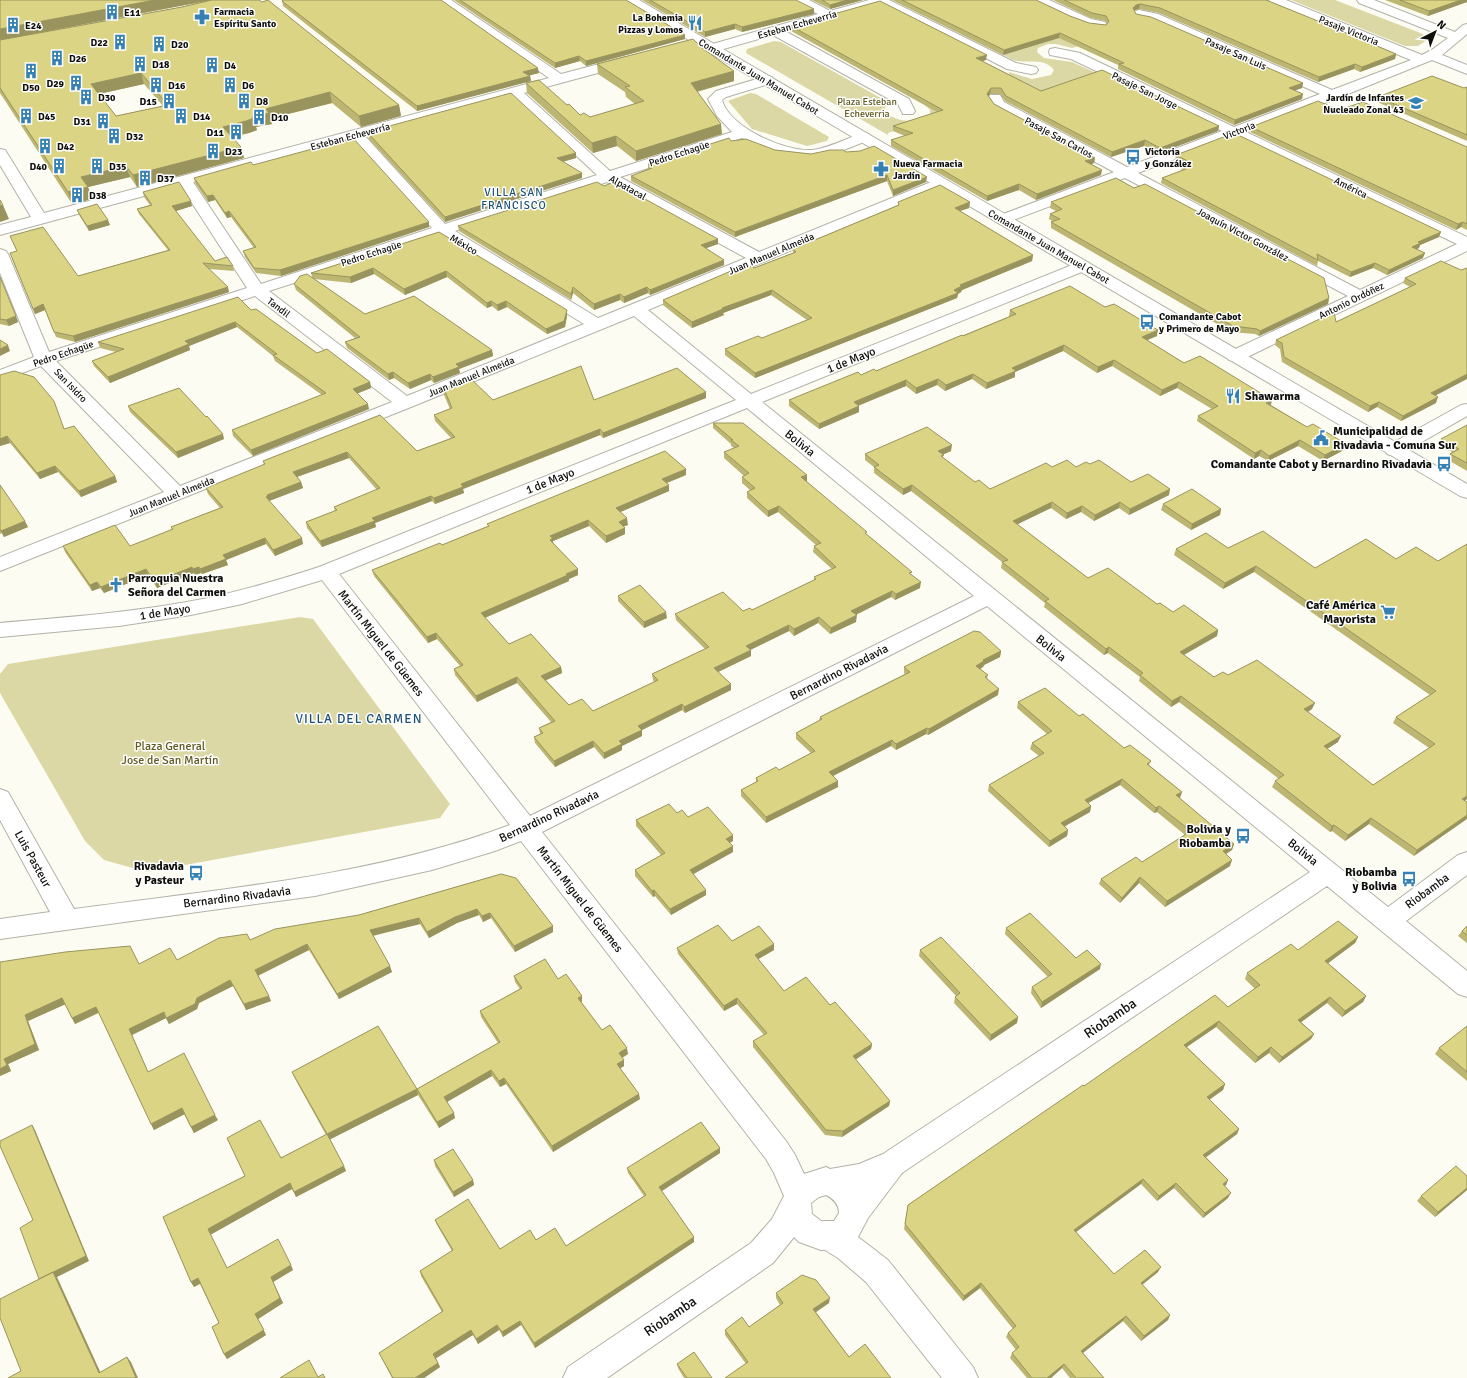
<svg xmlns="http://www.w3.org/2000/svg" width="1467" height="1378" font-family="Signika,sans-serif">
	<rect width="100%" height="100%" fill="#fdfcf3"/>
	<path fill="#dbd8a6" d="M1134,0l15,8h-25l29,14 -81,26 -16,-4h-8l-10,4 -1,4 7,6 28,4 31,14 -86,22 -27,-9 -15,15 -87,29v2l-142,-82 1,-4 27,-8 7,1 105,59 -1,10c10,12 34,13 45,3v-4l-5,-5 84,-27v-6l23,7 19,-4 3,-5c-9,-12 -24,-7 -36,-9 -5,0 -10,-4 -15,-6l81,-26 33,-6 -32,-8z
		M1291,0h44l88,34 4,6 -9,6h-13z
		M750,93l6,1 73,43 -2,4 -20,5 -55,-17 -24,-28z
		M300,617l13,2 137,185 -10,14 -293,54 -43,-12 -19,-19 -85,-148v-19l8,-10z"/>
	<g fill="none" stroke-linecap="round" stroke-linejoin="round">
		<g stroke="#b2b2a9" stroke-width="2">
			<path id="street" d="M437,0h14l110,74 65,-17 5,1 1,3 -1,3 -107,29 86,78 122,-39 -15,-16 -9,-17 8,-8 51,-15 5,1 2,3 -2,3 -46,14 -4,3c8,28 63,52 90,50 16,-2 32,-10 47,-16l5,-1 5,1 2,3 -2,3 -33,13 -25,5 -30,-5 -39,-15 -122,39 139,75 177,-72 5,-1 5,1 2,3 -2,3 -298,124 103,84 326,-131 6,-2 6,2 2,3 -2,3 -327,133 626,505 70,-52 9,-3v23l-61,46 61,50v26l-9,-3 -131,-108 -425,287 -34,45 -10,19 30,23 85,107 5,11h-36l-76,-96 -28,-24 -13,-8h-4l-22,-8 -5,-5 -21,26 -166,115h-44l5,-11 183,-124 21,-24 12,-23 -10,-23 -8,-14 -245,-318 -26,10 -63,19 -117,26 -315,43v-20l50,-7 -50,-92v-31l8,3 66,117c146,-20 297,-32 436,-84l-188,-245 -80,24 -51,11 -72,11 -119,11v-14c69,-6 139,-11 208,-25 37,-8 74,-19 111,-31l417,-167 -102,-84 -223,91 -411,164v-14l164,-65 -123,-126 -41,15v-11l34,-13 -34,-84v-24l6,2 2,3 41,98 198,-64 -66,-102 -181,49v-10l31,-8 -31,-52v-16l5,1 2,3 37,60 505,-135zM512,96l85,79 -152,49 -80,-88zM353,139l79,89 -171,56 -68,-102zM607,182l139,76 -148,60 -143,-87zM440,236l144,88 -177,72 -138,-105zM255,296l137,106 -212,84 -124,-125zM747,408l227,188 -444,220 -191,-242zM987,606l323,266 -427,282 -24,10 -29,5 -4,-2 -22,7 -9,-19 -9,-14 -244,-309zM826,1195c8,4 13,9 13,18l-5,8h-13l-9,-7 -1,-11 8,-6z
				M794,0h15l21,11 39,-11h20l127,63 20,4 2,3 -2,3 -5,1 -24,-5 -127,-65 -95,27 124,68 6,12 -2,3h-10l-5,-10 -125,-69 -60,17 -4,-1 -2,-3 2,-3 109,-31 -22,-11z
				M1033,0h16l42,19 14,3 2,3 -2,3c-18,4 -53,-18 -70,-25z
				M1269,0h17l136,55 11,-6 15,-11 -89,-35 -2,-3h17l81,32 8,-7 4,-1v10l-25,21 25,10v9l-35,-14 -94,38 -92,34 221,105v14l-226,109 -6,1 -6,-1 -3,-4 3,-4 119,-56 -223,-118 -117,44 -5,2 -5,-2 -3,-3 3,-3 116,-44 -120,-64 -6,-10 2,-3h10l4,7 123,65 95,-36 -151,-72 -21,-4 -1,-3 1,-3 5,-1 25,5 154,74 86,-33 -169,-74 -16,-3 -2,-3 2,-3 4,-1 19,4 174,76 79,-30 -140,-57zM1233,137l224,107 -97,46 -222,-117z
				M1467,404v12l-66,38 -7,2 -7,-2 -2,-4 2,-4 74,-41z"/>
		</g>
		<g stroke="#b2b2a9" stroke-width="2">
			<path id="secondary" d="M624,0h15l828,484v14l-7,-2 -834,-493z"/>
		</g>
		<use href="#street" fill="#fff" fill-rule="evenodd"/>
		<use href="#secondary" fill="#fff" fill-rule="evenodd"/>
	</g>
	<path fill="#bcb672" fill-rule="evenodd" d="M0,0h259l140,105 2,11 -40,11 -29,-24 -60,15v2h-1l1,4 -16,3 1,3 -8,3 -17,4 9,10 3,11 -107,29 -7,-10 -42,10 4,12 -20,5 -72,-111zM211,0l-29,7 -150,27zM144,84l19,22 -47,10 -17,-22z
		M454,0h172l59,35v4l-99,27 -6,-5 -25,7z
		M642,0h154l18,14 -72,18 -7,-3 -30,8z
		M812,0h51l-33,9z
		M892,0h144l34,16 19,7 17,2 1,-2 -2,-2 -14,-3 -38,-18h213l130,54 -1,5 -35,13 -6,-3 -36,13 -159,-69 -20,-4 -4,1 -1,1 2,3 167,69 -1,5 -7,2 7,9 -68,26 -116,-56v-4l-59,-27 -56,17z
		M1385,0h82v2l-39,14z
		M282,1l257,72 -10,2 1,1 1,5 -114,30 -134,-105z
		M791,26l195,34 -4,1 59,30 178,35 -1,5 -59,22 -15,-7 -33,11 -106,-56 -5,-7h-10l-1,2 5,8 101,54 -1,5 -3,1 10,11 -65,25 -17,-10 -32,11 -96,-55v-6l14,-4 -12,-5v-5l44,-14 -146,-81z
		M699,46l35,35 -37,11 25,42 -86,27 -19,-15 -24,7 -66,-60 -1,-10 41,22 13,10 10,2 45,-13 -9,-7 -1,-5 -27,-18 -1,-10z
		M1467,87v54l-90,-39 1,-5 86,-9z
		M1339,110l128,37v83l-6,-3 -5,3 -206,-98 1,-5z
		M371,131l205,22v5l-13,4 19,16 -137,44 -76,-83 -1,-6h3z
		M731,141l44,9 36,4 35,-2 80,30 -33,14 -6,-15 -152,56 -104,-56v-5l17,-7v-5z
		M1176,155l263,82 -19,8 -1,3 -2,1 6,9 -36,17 -14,-7 -23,9 -32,-16 -1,5 -156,-83 1,-5 19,-7 1,-4 2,-1 -9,-5z
		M253,165l176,57v5l-148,49 -25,-3 -11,-16 -2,-6 11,-3 -23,-31 -4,1 -12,-18 -7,2 -13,-19 -1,-5z
		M604,186l114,58 -12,4 18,17 -74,30 -2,-2 -24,10 -4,-3 -26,10 -21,-17 -2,7 -112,-69 -1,-5z
		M143,192l49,14 -17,5 40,50 18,5 1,5 -25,-2 20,23 -154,50 -19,-5 -11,-27 -10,4 -23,-55 5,-8 -7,-15 68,40 90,-26 -29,-36 -2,-5 13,-4 -6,-8z
		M898,202h72l-1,6 -9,3 73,44 -1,6 -70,29 -1,2 -3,2 -1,4 -202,80 -30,-23v-6l37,-11 45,-18 -36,-25 -48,18 1,2 -32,13 -29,-23v-5l78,-30 13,-2 39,-15v-4l105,-44z
		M1051,202l278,96 -1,6 -69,32 -4,-2 -24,-2 -180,-104v-6h3l-5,-3 1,-5 6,-3 -6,-3z
		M77,210l33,15 -21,6 -10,-16z
		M439,232l128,84 -2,11 -18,7 -40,-27 -9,4 -6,-5 -5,2 -40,-31 -42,18 -31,-21 -23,9 -37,-4 51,35 127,36 1,6 -34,13 1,4 -26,10 -3,-3 -21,9 -16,-11 -5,2 -42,-32 -2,-6 10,-4 -59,-48 -2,-6 18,-7 -1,-4z
		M1461,270l-26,125 1,8 -35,18 -24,-14 -9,5 -86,-50 -2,-13 -5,-4 1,-5 60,-18 74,-35 -7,-4 2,-5z
		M0,277l18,45 -9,4 -9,-2z
		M1105,307l52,29 -10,4 37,23 87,42 36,22 39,17 -2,6 -21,11 -25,-15 -30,15 -9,-5 -5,3 -57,-38 1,-5 14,-7 -35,-21 -17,8 -48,-30 -15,7 -34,-22 -48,21v5l-29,12 -14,-10 -27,12 -8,-6 -21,9 -10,-8 -48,19 1,1v6l-40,17 -30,-23v-6l72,-25 15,-4 134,-55h-1l1,-6z
		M251,310l66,43 53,29 1,6 -14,5 12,16 -116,47 -20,-20 -1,-6 90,-35 -47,-34 -2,-5 -36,-29 -48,19 1,4 -80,33 -16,-17 -2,-5 24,-9 -16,-4 -2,-6z
		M0,375l64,54 51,47 2,6 -36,15 -23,-25 -18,7 -30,-36 -10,3z
		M444,389l49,11h101l112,-2 -103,40 -3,-3 -27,11 -110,43 1,4 -29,11 -3,-3 -57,22 1,4 -54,20 -15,-19 -1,-6 29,-11 -1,-4 43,-17 -28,-32 -52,19 4,5 2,6 -34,13 34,43 -28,12 -9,-12 -40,16 2,5 -26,9 -1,-1 -6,2 -1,-2 -37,15 -9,-13 -44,18 -4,-5 -8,3 -27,-39 -2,-6h67l42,-16 -1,-3 49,-19 -12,-14 -2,-6 58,-23 -1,-4 117,-46 37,36 34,-13 -16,-17 -1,-6 16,-6 -6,-14z
		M128,406l96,33 -46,19 -48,-46z
		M713,423l94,52v6h-1l60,53 46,41 8,13 -25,12 -4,-3 -35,18v7l-26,12 -12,-11 -24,13 -5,-5 -39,19 1,6 -33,16 13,12v6l-46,23 -3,-3 -40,20v6l-20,10v4l-18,9 -10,-12 -39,20 -20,-24 -1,-6 6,-3 -1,-6 12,-6 -34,-39 -40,19 -22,-27 -1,-6 6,-3 -23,-27 -9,4 -54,-67 -2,-6 70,-25 46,-19 -1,-2 199,-49 -20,8 3,8 -49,21 8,13 -5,2 2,1v6l-19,9 -17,-17 -36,15v2l25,26v6l-9,4v2l-84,37 24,26 52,23 1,6 -16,7 23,25 24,6 61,-29 -1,-2 -1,-6 53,-25 -29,-29 -1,-6 68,-3 9,-1 62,-30v-3l18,-8 -19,-17 1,-6 2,-1 -38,-33 -10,5 -21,-19v-6l3,-2 -8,-7v-6l2,-1 -20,-18v-6l10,-4 -3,-2v-2l-18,-16z
		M1467,425v46l-19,-11 2,-6 2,-2 -13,-7 2,-6z
		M951,451l-8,3v4l32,24 15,7 62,-22h24l14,-3 41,18 38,13 -40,20 -10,-7 -25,13 -13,-9 -15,7 -15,-11 -34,16 71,54 69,26 16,8 45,18 -1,6 -33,19 30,22 14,-2 84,34 -4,3 30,30 -11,7 46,36 56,-37 -36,-25 3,-6 34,-22 -176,-123 -31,17 -49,-34 2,-6 52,-1 87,20 81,-9 42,2 29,-17v255l-53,57 -45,-32 -24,17 -13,-10 -2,1 -58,-45 3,-6 4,-2 -100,-77 -8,5 -32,-26 1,-4 -32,-24 -4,2 -60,-48 1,-4 -44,-35 1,-6 -91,-71 -8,4 -29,-22v-6l-9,-7v-6z
		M0,485l28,42 -24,10 -2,-4 -2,1z
		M1163,504l58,5 -1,6 -29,15 -30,-20z
		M618,596l49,22 -23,10 -26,-27z
		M1001,651l-1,6 -16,8 -1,2 -3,2 8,6 -1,3 11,17 -70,40 -2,-1 -30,16 -5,-4 -58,30 5,5v6l-72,36 -25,-27v-6l15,-8v-4l23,-8 32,-17 -15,-14v-6l23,-12 1,-4 85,-43 -1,-1v-6z
		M1018,702l61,14 45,32 27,13 -2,4 33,27 -3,6 55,46 -2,6 -6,4 4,12 -65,41 -26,-24 -19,20 -21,-19 2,-5 41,-17 43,-27 -28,-23 -3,1 -34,-28 -32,18 3,3 -1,6 -25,14 3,4 -1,6 -18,11 -61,-56 1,-6 50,-29 -9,-7 2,-6 15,-9 -30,-26z
		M677,813l11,4 45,24 -4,2 4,9 -40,22 13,21 -35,20 -16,-19 -2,1 -18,-21v-6l26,-15 -25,-29v-6z
		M501,874l52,52v6l-38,20 -24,-34 -8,4 -4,-7 -22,8 -28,15 -9,-14 -47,12 19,36 -53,27 -30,-49 -51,26 13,25 -25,9 -13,-24 -34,17 -2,6 -28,15 -3,-6 -34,17 16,37 70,48 -24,13 -10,-19 -30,16 -55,-117 -24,11 -10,-20 -37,17 11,29 -31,14 3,7 -11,5v-114l139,2 38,-4 73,-20 109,-25z
		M1467,926v17l-9,-7 4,-5z
		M1006,928l70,30 24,11 -59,39 -10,-15 1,-6 16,-10 -43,-43z
		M1358,937l-3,6 -27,20 38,33 -3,6 -21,15 -15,-14 -26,19 13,12 -3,5 -32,24 -10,-10 -14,10 -39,-36 -29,20 38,37 -2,6 -14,9 30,30 -2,5 -31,23 22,23 -2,5 -2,1 4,12 -25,20 -29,-30 -17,13 -16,-17 -65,48 38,42 44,-2 -16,13 28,30 -2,5 -27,21 -18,-20 -40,32 21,25h-34l-8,-10 -11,10h-24l-17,-20 2,-5 4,-3 -10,-13 2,-4 5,-4 -33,-41 -17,13 -59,-72 4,-24 176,-119 144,-79 27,-18 -10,-10 2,-6 51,-23z
		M732,941l42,9 -16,9 26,32 46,14 42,39 -1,5 -16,11 35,41 -1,5 -47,31 -17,-2 -72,-88v-6l11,-6 -27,-31 -13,7 -46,-57 -1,-6z
		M920,950l98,67 -1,6 -27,18 -36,-38 1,-6 1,-1 -37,-40z
		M514,976l44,3 24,17v5l-1,1 21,28 26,24 -6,4 2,8 -4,2 20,31 -87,53 -47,-68 -6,3 -8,-11 -45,26 8,16 -16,10 -21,-33 -88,44 16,32 -50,26 -4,-8 -82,46 17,33 66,2 -20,12 10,21 -25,16 8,16 -39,24 -3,-5 -5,-31 -19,-39 -6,3 -3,-5 -28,-65 163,-82 -32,-58 -2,-5 125,17 81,-46 -17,-26 -1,-6 40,-22 -5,-7z
		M1467,1026v55l-32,-27 4,-6z
		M720,1153l-59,38 33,46v5l-159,106 -14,-23 -18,12 -4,-7 -21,14 -5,-9 -37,23 4,9 -16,11h-32l-13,-25 63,-41 -21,-36 -1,-5 32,-20 -15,-26 -2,-5 65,29 36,-9 30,6 78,-50 -16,-23 -1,-5z
		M434,1160l39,20 1,5 -20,12 -19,-31z
		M1467,1176v14l-32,27 -18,-16 4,-5z
		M776,1293l53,10 -13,9 33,45 -103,7 -21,-29v-5l24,-3 31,-22 -4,-7z
		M677,1364l35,14h-28l-6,-10z"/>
	<path fill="#99945d" d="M155,0h57l-212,40v-11z
		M847,0h16l-33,9v-4z
		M1461,0h6v2l-39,14 1,-5z
		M1140,4l-1,5 -4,1 -3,3 1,-5 3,-3z
		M814,9v5l-72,18v-5z
		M735,24v5l-30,8v-5z
		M1060,33l-1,5 -56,17 1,-5z
		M685,35v4l-99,27v-5z
		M1396,54l-1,5 -35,13 2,-5z
		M987,55l-1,5 -11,3 1,-5z
		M579,56l1,5 -25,7v-5z
		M1355,64l-1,5 -36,13 1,-5z
		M538,68l1,5 -15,4 -1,-5z
		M734,71v10l-43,12v-10z
		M141,73l3,11 -50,11 -3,-11z
		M530,76l1,5 -114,30v-5z
		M1303,83l-1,5 -14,5 1,-5z
		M991,88l-1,6 -3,5v-5z
		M330,92l2,11 -60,15v2h-1l1,4 -16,3 1,3 -8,3 -23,5 -3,-11 29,-10 17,-9z
		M1303,94l-1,5 -68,26 1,-5z
		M399,105l2,11 -40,11 -2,-11z
		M721,124l1,10 -86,27v-10z
		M1219,126l-1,5 -59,22 1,-5z
		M616,136l1,10 -24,7 -1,-10z
		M1145,140l-1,6 -33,11 1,-5z
		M241,147l3,11 -107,29 -4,-12z
		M576,153v5l-19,5v-5z
		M1095,158l-1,5 -9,4v-6z
		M126,166l4,11 -42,10 4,12 -20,5 -4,-12 13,-15z
		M1102,170l-1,5 -65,25 1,-6z
		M582,173v5l-137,44v-5z
		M887,175v6l-152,56v-5z
		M927,177l-1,5 -33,14v-6z
		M1019,184v6l-32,11v-5z
		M213,195l2,5 -7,2 -1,-6z
		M191,201l1,5 -19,6 -1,-6z
		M970,202l-1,6 -15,5 1,-5z
		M3,205l6,14 -9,3v-16z
		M229,211l2,6 -4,1 -2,-5z
		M108,220l2,5 -21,6 -2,-5z
		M429,222v5l-148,49 -1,-6z
		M1463,222l-2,5 -5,3 2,-6z
		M1441,232l-2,5 -19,8 -1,3 -9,4 2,-5 6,-5z
		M718,239v5l-17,6v-5z
		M1425,253l-2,5 -36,17 2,-5z
		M1033,255l-1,6 -70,29 -1,2 -3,2 -1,4 -202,80v-5l199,-83 6,-5z
		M724,260v5l-74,30v-5z
		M1375,263l-2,5 -23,9 1,-5z
		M373,268l1,6 -23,9 -1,-6z
		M446,271l1,6 -42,18 -1,-6z
		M228,287l1,5 -154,50 -2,-6z
		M573,287v6l-2,7v-6z
		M647,287l1,6 -24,10v-6z
		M772,290l-1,5 -48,18 1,2 -32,13v-6l30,-14z
		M620,294v6l-26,10v-6z
		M1329,298l-1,6 -69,32 1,-5z
		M491,301l1,5 -5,2v-5z
		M506,301l1,6 -9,4 -1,-6z
		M43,304l2,6 -10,4 -2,-5z
		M567,310v6l-2,11 -18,7 -1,-5z
		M16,316l2,6 -9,4 -3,-6z
		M235,322l2,5 -48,19 1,4 -80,33 -2,-6 77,-36z
		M1158,330l-1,6 -17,7 2,-6z
		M8,345l2,6 -10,5v-7z
		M1064,345l-1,6 -48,21v5l-29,12 1,-6 25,-15z
		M492,350l1,6 -34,13 1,4 -26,10 -1,-6 23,-13z
		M1114,360l-2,6 -15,7 1,-6z
		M393,372l1,6 -5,2 -1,-6z
		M430,374l1,6 -21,9 -2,-6z
		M973,374l-1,5 -27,12 1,-6z
		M1467,374v5l-38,20 2,-6z
		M938,379l-1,6 -21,9v-6z
		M906,380v6l-53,22 1,-6z
		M370,382l1,6 -17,7 -1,-6z
		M1179,382l-2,6 -17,8 2,-6z
		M706,392v6l-103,40v-5z
		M1438,397l-2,6 -35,18 2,-5z
		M1272,400l-1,5 -5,-2z
		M1379,402l-2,5 -9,5 2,-6z
		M368,404l1,5 -116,47 -2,-6z
		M859,406v6l-40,17v-5z
		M600,429v6l-137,54 1,4 -29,11 -1,-6 27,-14z
		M223,434l1,5 -46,19 -2,-6z
		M7,436l3,7 -10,3v-7z
		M1300,440l-2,6 -30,15 1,-5z
		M1346,444l-2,6 -21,11 2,-6z
		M952,445l-1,6 -13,6v-6z
		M1261,450l-2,6 -5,3 1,-6z
		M347,452l2,6 -55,20 -1,-6z
		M55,466l3,6 -18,7 -3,-6z
		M686,469v6l-24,10v-6z
		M807,475v6l-6,2v-6z
		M115,476l2,6 -36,15 -2,-6z
		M301,482l2,6 -34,13 -3,-4 1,-2z
		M669,485v6l-53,23v-6z
		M912,485l-1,6 -8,4v-6z
		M1170,489l-1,6 -40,20 1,-6z
		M431,496l1,5 -57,22 1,4 -54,20 -2,-6 52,-23z
		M1052,502l-1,6 -39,19 1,-6z
		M1120,502l-1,6 -25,13 1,-6z
		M779,506l-1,6 -10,5v-6z
		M1082,506l-1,6 -15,7 1,-6z
		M1221,509l-1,6 -29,15 1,-6z
		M627,518l1,7 -9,3v-6z
		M588,520l1,6 -36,15 1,4 -3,1 -1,-10z
		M25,521l3,6 -24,10 -3,-6z
		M625,528v6l-19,9v-7z
		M265,538l1,6 -40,16 2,5 -26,9 -2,-5 23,-14z
		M302,538l1,6 -28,12 -2,-6z
		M1256,566l-2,6 -31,17 2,-6z
		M192,567l2,6 -37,15 -2,-6z
		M199,567l2,6 -6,2 -2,-6z
		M146,569l2,6 -44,18 -3,-6z
		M578,569v6l-9,4v2l-87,38 -1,-6z
		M97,582l3,6 -8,3 -2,-6z
		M921,582l-1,6 -25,12 1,-6z
		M892,591l-1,6 -40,20v-6z
		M666,612l1,6 -23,10v-6z
		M857,615l-1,7 -26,12 1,-6z
		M819,617l-1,6 -24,13v-7z
		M789,625v6l-43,21v-6z
		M1218,630l-1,6 -39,22 2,-6z
		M436,633l1,6 -9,4 -1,-6z
		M1109,647l-1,6 -4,2 2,-6z
		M751,650v6l-37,18v-6z
		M1001,651l-1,6 -16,8 -1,2 -7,5v-6l7,-6z
		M561,667l1,6 -20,9 -1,-6z
		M517,677v6l-40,19 -1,-6z
		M731,684v6l-46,23 -1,-6z
		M999,689l-1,6 -70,40 1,-6z
		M1181,696l-2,6 -8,5 1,-6z
		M1315,703l-3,6 -10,6 2,-6z
		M682,704v6l-40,20v6l-20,10v4l-18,9v-6l15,-12 19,-15z
		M927,728l-1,6 -30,16v-6z
		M1341,736l-3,6 -16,10 2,-6z
		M892,740l-1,6 -62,32v-6z
		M593,741l1,6 -39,20 -1,-6z
		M1122,779l-2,6 -37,21 2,-6z
		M838,781v6l-72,36v-6z
		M1182,792l-2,6 -6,3 2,-6z
		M1467,796v3l-8,6 3,-6z
		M1091,806l-1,6 -30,17 1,-6z
		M1159,806l-2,6 -3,1 2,-5z
		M1467,815v4l-53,37 3,-6z
		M1371,818l-2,6 -24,17 3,-6z
		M1334,825l-2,6 -2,1 2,-6z
		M1068,830l-1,6 -18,11 1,-6z
		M733,835v6l-7,4v-6z
		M1234,844l-2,6 -11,7 2,-6z
		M733,846v6l-43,24v-6z
		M1232,860l-2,6 -65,41 2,-6z
		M1140,877l-1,6 -19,20 2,-5z
		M654,890l1,6 -2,1 -1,-6z
		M706,890v5l-35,20 -1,-6z
		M477,909l2,6 -22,8 -28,15 -2,-6 28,-15z
		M490,913l1,5 -8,4 -1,-6z
		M419,918l1,6 -49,12 -1,-6z
		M553,926v6l-38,20 -1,-6z
		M1358,937l-3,6 -32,24 2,-6z
		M307,944l2,6 -52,26 -2,-6z
		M774,944v6l-19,11v-6z
		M1101,964l-1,5 -59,39 1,-6z
		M390,966l2,6 -53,27 -2,-5z
		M230,980l3,6 -34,17 -2,6 -28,15 -3,-6 31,-20z
		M269,996l2,5 -25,9 -2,-6z
		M582,996v5l-3,3 -1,-6z
		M1366,996l-3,6 -21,15 3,-6z
		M1330,997l-3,6 -31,23 2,-6z
		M62,998l4,6 -38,17 11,29 -31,14 3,7 -11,5v-7l25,-54z
		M737,998v6l-13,7v-5z
		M96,1007l3,5 -24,12 -3,-6z
		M164,1012l2,6 -34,17 19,43 -22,-49z
		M1018,1017l-1,6 -27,18 1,-6z
		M1219,1021l-3,6 -34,23 2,-5z
		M1314,1034l-3,5 -32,24 3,-6z
		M872,1044l-1,5 -19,13 1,-6z
		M1271,1047l-2,6 -14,10 3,-6z
		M627,1048l1,6 -8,5 -1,-6z
		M624,1060v6l-6,4 -1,-6z
		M491,1070l1,6 -47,27 -1,-6z
		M504,1078l2,6 -6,3 -1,-6z
		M1225,1084l-2,6 -18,13 2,-6z
		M417,1089l1,6 -89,45 -2,-6z
		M639,1094l1,5 -87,53 -1,-6z
		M890,1101l-1,5 -47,31 1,-6z
		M182,1108l3,6 -31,16 -3,-6z
		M454,1113l1,5 -16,10 -2,-6z
		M215,1115l3,5 -24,13 -3,-6z
		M32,1125l3,5 54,131 -32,16 46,101 -4,-5 -56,-89z
		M1239,1129l-2,5 -36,27 2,-6z
		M720,1148v5l-61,40v-6z
		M344,1166l2,5 -50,26 -2,-5z
		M1143,1179l-2,5 -69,51 2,-5z
		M473,1180l1,5 -20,12 -1,-5z
		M1228,1180l-2,5 -6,5 3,-6z
		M290,1183l2,6 -82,46 -2,-6z
		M1176,1183l-2,5 -17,13 2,-5z
		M1467,1188v2l-32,27 3,-5z
		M1231,1193l-3,5 -25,20 2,-5z
		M694,1237v5l-159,106 -1,-5z
		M291,1265l2,5 -20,12 10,21 -25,16 8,16 -39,24 -3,-5 31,-40 16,-37z
		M1161,1267l-3,5 -20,16 3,-5z
		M198,1278l3,5 -7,4 -3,-5z
		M981,1283l-1,5 -17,13 1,-5z
		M830,1298l-1,5 -16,11v-5z
		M1170,1315l-2,5 -27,21 3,-5z
		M1126,1316l-3,5 -44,35 2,-5z
		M520,1321l1,4 -18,12 -1,-5z
		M497,1325l2,5 -21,14 -2,-5z
		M471,1330l2,5 -38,24 -2,-5z
		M127,1357l4,5 7,16h-2z
		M438,1363l2,4 -16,11h-9z
		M1064,1364l-2,4 -11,10h-4z"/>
	<path fill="#dbd485" stroke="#99945d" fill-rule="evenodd" d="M0,0h155l-155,29z
		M212,0h47l3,2 6,-2 131,105 -40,11 -29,-24 -61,16h1l-4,1 3,4 -17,4 2,1 -8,3 -23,6 18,20 -108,28 -7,-9 -45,11 7,10 -20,5 -68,-104v-48l182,-33zM141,73l27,32 -52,11 -25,-32z
		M283,0h158l97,68 -15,4 7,4 -113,30 -135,-105z
		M460,0h166l59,35 -99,26 -7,-5 -24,7z
		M650,0h146l18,9 -72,18 -7,-3 -30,8z
		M822,0h25l-17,5z
		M902,0h134l34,16 19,7 17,2 3,-4 -3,-5 -14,-3 -28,-13h202l47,19 83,35 -34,13 -7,-3 -36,13 -159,-69 -20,-4 -4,1 -3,3 3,6 15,3 152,66 -14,5 14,6 -68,26 -116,-56 5,-1 -64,-30 -56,17z
		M1400,0h61l-32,11z
		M880,1l107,54 -11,3 65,33 61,-21 117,56 -59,22 -15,-8 -33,12 -106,-56 -5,-8h-10l-4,6 7,10 101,54 -10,3 17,9 -65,24 -18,-10 -32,12 -96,-56 22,-7 -20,-7 50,-16 -152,-84z
		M693,39l6,6h-1l36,26 -43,12 30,41 -85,27 -20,-15 -24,7 -66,-60 13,-3 28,25 2,-1 11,11 4,-2 6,4 54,-16 -19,-14 5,-1 -33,-22z
		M1432,76l32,12 3,-1v48l-89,-38z
		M511,93l65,60 -19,5 25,15 -137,44 -77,-84 5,-1 -2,-1z
		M1318,101l21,9 24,-8 104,45v77l-4,-2 -5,2 -207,-97z
		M1234,133l207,99 -23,10 3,1 -9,4 13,6 -36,17 -14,-7 -24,9 -34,-18 1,6 -156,-82 24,-9 -4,-2 9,-4 -15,-8z
		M353,138l76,84 -149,48 -26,-2 -11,-17 13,-4 -27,-36 -4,2 -12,-18 -6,1 -13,-18 57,-16 2,3z
		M729,138l2,3 15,-2 29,11 36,4 19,-4h13l3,2 14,-1 14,-5 53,31 -34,13 -6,-15 -152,57 -104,-56 21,-8 -4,-4z
		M1116,178l18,10 11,-4 179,94 5,20 -69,33 -3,-2 -24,-3 -182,-104 9,-3 -10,-5 12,-5 -11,-7z
		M179,182l12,19 -19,5 43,55 12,-4 6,9 -30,-3 25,24 -155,49 -19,-4 -11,-28 -10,5 -23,-56 7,-2 -7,-15 33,-9 35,49 92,-26 -33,-41 15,-4 -9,-13z
		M597,182l7,4 10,-4 104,57 -17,6 23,15 -74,30 -3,-3 -23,10 -4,-3 -26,10 -21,-17 -2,7 -113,-68z
		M940,185l30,17 -15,6 78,47 -73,30 2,1 -8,4 4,3 -203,80 -30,-24 33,-13 4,2 50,-20 -40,-28 -50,18 1,1 -31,13 -29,-22 75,-32 3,2 11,-4 2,2 42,-16 -3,-3 106,-44 -1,-3z
		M0,200l3,5 -3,1z
		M97,204l11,16 -21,6 -10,-16z
		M439,232l128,78 -3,11 -18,8 -40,-28 -9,4 -6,-4 -4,2 -41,-32 -42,18 -31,-21 -23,9 -39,-4z
		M1441,261l20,9 6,-2v106l-36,19 7,4 -35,19 -24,-14 -9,4 -86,-49 -2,-14 -6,-3 58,-28 2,10 80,-38 -11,-6z
		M307,274l58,40 49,-18 78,54 -36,14 3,3 -26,10 -3,-3 -22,9 -15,-11 -5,2 -43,-32 15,-5 -66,-53 6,-8z
		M0,277l16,39 -10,4 -6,-1z
		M1070,286l35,21 9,-3 44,26 -16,7 42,26 16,-7 72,44 -6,3 41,24 6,-3 33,20 -21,11 -25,-15 -31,16 -8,-6 -6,3 -57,-37 20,-10 -39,-24 -17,8 -48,-30 -16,7 -34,-22 -52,23 4,3 -29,12 -14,-9 -27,11 -8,-6 -22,9 -10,-8 -52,22 5,4 -40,18 -30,-24 69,-28 3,3 13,-6 2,2 86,-36 1,1 53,-22 -6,-4z
		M238,297l13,13 5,-1 61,44 10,-4 43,33 -17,7 15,15 -117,46 -19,-20 94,-37 -53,-38 4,-1 -42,-32 -50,19 4,3 -81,33 -16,-16 32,-12 -26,-7z
		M0,340l8,5 -8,4z
		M581,366l13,34 83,-32 29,24 -103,41 -3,-4 -28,11 -111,44 2,3 -29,11 -3,-2 -59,22 3,3 -55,20 -14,-19 31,-12 -3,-3 46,-19 -33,-36 -54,20 8,10 -34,13 1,1 -2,1 36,41 -29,12 -8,-12 -42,17 3,4 -26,10 -1,-2 -6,2 -1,-2 -37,15 -9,-13 -45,18 -4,-5 -7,3 -27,-39 52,-21 15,21 43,-17 -2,-2 52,-20 -17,-19 59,-24 -2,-3 117,-46 37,36 38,-14 -21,-22 18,-7 -8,-19 26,-11 23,22z
		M14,371l20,6 20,24 10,28 10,-3 41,50 -36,15 -24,-25 -18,7 -30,-37 -7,3v-64z
		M179,388l27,29 1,-1 16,18 -47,18 -48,-46z
		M713,423h30l64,52 -6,2 66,55 -2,1 47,39 -3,1 12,9 -25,12 -4,-3 -41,20 6,4 -26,13 -12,-11 -25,12 -5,-4 -43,21 5,4 -37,18 17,16 -47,23 -2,-3 -44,22 4,4 -23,11 3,3 -18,9 -11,-12 -39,20 -20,-24 9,-4 -4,-5 16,-7 -38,-44 -41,19 -22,-27 9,-4 -27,-32 -9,4 -55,-67 68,-27 2,2 22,-9 25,-10 -2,-2 178,-73 21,18 -24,10 7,6 -53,23 11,10 -8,4 6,6 -19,8 -18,-16 -38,16 3,2 -3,2 28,29 -12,5 2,1 -87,38 28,31 22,-10 30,33 -20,9 28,29 13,-6 11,12 65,-31 -6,-6 57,-27 -34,-33 48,-22 20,19 7,-3 2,2 64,-31 -2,-2 22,-10 -22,-21 7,-3 -42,-37 -11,5 -21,-19 8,-4 -13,-11 7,-4 -25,-21 15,-6 -8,-6h2z
		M1467,425v38l-17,-9 9,-5 -18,-10z
		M927,427l25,18 -14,6 6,4 -3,1 34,26 4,-2 11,9 56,-26 6,4 15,-7 9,7 10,-5 4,2 9,-4 32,22 17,-8 22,15 -40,20 -10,-7 -25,13 -13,-9 -15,7 -15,-11 -39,19 75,57 20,-10 49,36 3,-1 13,9 11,-7 34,25 -38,22 34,25 9,-5 5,3 29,-15 58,43 -11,6 37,27 -17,10 49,39 62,-41 -39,-27 40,-26 -180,-125 -31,17 -49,-34 30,-16 22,15 35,-17 52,37 51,-29 30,20 20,-12 22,14 29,-17v252l-5,3 5,3v13l-50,35 -46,-32 -23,17 -14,-10 -2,1 -57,-45 9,-6 -103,-79 -9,5 -32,-26 3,-2 -34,-26 -3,2 -61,-48 4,-2 -47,-37 6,-2 -96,-75 -9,4 -29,-22 5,-2 -14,-11z
		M0,485l25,36 -24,10 -1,-2z
		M1192,489l29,20 -29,15 -29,-20z
		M640,585l26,27 -22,10 -26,-26z
		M974,631l6,1 21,19 -18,9 1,1 -8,5 12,9 -3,2 14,12 -70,40 -2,-1 -31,16 -4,-4 -63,32 9,9 -72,36 -25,-27 17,-9 -2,-3 20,-11 3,3 36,-19 -19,-18 26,-14 -2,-2 90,-45 -6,-5z
		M1045,688l34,28 4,-2 41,34 6,-3 21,16 -4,3 35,28 -6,3 58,49 -11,7 9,9 -65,41 -27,-24 -18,21 -21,-19 35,-22 6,5 49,-31 -32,-25 -3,2 -34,-29 -37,21 6,6 -30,17 7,7 -18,11 -61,-56 55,-32 -12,-10 20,-12 -34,-29z
		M669,804l8,9 5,-3 6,7 20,-10 25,28 -7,4 7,7 -43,24 16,20 -36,19 -16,-19 -2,1 -17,-21 30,-17 -29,-33z
		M501,874l15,4 37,48 -39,20 -24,-33 -8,3 -5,-7 -22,8 -28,15 -8,-14 -49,12 20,36 -53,28 -30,-50 -52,26 14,26 -25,8 -14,-24 -33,18 -2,6 -29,14 -2,-6 -35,17 19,43 36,-19 31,62 -24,12 -9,-19 -31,16 -55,-117 -24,11 -10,-20 -37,17 10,29 -31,15 3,6 -7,4v-107l65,-10 65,-6 9,18 31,-16 7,12 42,-22 28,-4 3,6 25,-11 84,-14z
		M1030,913l46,45 11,-8 14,14 -59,38 -10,-15 20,-13 -46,-46z
		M1338,921l20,16 -33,24 41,35 -21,15 -15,-14 -32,23 16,14 -32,23 -11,-10 -13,10 -39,-36 -35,24 41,39 -18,13 32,32 -36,26 25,25 -5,4 8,9 -26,20 -29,-30 -17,13 -16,-17 -69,51 40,44 31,-24 16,17 -20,16 29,32 -26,21 -18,-20 -45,35 23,27h-28l-12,-14 -17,14h-15l-20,-25 7,-6 -11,-14 8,-7 -35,-43 -17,13 -59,-72 3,-19 175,-120 1,1 131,-91 13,12 32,-22 -13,-12 44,-29 7,6z
		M718,925l14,16 27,-15 15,18 -19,11 29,36 22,-14 24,28 5,-3 37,42 -19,12 37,45 -47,30 -17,-1 -73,-89 14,-8 -30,-35 -13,8 -47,-58z
		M1467,926v9l-5,-4z
		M941,937l77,80 -27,18 -36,-38 5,-4 -40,-43z
		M545,959l13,20 8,-5 16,22 -4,2 24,32 8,-5 17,23 -8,5 5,7 -7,4 22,30 -87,52 -48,-68 -5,3 -8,-11 -47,27 10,16 -17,9 -20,-33 83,-47 -20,-31 42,-23 -8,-12z
		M378,1026l39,63 -90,45 -35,-62z
		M1467,1026v46l-28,-24z
		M260,1120l21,38 46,-24 17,32 -50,26 -4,-9 -82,46 19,39 51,-29 13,26 -20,12 9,21 -25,16 9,16 -40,24 -12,-27 7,-4 -21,-45 -7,4 -28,-65 82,-41 -18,-38z
		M701,1122l19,26 -61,39 35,50 -160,106 -14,-22 -18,11 -5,-7 -21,14 -5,-9 -38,24 5,9 -23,15h-22l-14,-25 64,-42 -23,-40 33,-21 -18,-30 33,-21 32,50 30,-19 6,10 19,-12 11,18 80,-51 -19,-27z
		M32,1125l54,131 -47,23 -19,-51 13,-8 -33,-74v-5z
		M453,1149l20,31 -20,12 -19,-32z
		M1456,1166l11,10v12l-29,24 -17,-16z
		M53,1272l46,101 28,-16 9,21h-128l13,-7 -21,-53v-19z
		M802,1275l14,5 14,18 -17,11 36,48 16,-13 26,34h-166l23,-16 -23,-32 17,-13 7,10 34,-24 -7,-10z
		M694,1352l18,26h-25l-10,-14z
		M309,1360l9,17 5,-3 2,4h-45z"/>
	<defs>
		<g id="building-bare" transform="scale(1.2)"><path d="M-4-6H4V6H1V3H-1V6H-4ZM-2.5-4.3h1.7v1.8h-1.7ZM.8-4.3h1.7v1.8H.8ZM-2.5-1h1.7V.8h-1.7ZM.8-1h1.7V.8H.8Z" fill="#3581b4" stroke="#fff" stroke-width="2.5" paint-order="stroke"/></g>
		<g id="pharmacy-bare" transform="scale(1.2)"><path d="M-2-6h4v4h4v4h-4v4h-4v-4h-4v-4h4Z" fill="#3581b4" stroke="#fff" stroke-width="2.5" paint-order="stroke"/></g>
		<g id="restaurant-bare" transform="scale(1.2)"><path d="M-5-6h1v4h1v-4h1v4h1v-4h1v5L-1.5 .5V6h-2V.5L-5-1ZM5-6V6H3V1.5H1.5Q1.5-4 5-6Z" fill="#3581b4" stroke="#fff" stroke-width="2.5" paint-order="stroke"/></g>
		<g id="school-bare" transform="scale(1.2)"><path d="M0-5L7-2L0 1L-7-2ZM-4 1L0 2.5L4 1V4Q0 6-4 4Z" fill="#3581b4" stroke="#fff" stroke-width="2.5" paint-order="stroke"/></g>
		<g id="bus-bare" transform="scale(1.2)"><path d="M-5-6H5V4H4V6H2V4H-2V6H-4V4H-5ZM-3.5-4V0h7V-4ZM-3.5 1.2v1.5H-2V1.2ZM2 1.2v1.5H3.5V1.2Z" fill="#3581b4" stroke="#fff" stroke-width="2.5" paint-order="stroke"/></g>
		<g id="civic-bare" transform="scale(1.2)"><path d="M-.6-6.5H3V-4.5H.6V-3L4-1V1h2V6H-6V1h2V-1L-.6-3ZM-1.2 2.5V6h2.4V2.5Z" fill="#3581b4" stroke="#fff" stroke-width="2.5" paint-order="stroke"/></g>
		<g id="church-bare" transform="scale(1.2)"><path d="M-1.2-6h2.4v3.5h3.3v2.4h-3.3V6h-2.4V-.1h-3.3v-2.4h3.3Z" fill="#3581b4" stroke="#fff" stroke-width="2.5" paint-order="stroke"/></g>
		<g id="supermarket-bare" transform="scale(1.2)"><path d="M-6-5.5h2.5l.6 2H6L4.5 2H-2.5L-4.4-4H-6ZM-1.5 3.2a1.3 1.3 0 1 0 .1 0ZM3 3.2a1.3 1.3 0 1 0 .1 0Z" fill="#3581b4" stroke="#fff" stroke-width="2.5" paint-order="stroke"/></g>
	</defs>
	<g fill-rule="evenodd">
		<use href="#building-bare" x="112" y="12"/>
		<use href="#pharmacy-bare" x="202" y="17"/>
		<use href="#restaurant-bare" x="695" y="23"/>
		<use href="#building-bare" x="13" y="25"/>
		<use href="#building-bare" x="120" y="42"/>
		<use href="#building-bare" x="159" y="44"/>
		<use href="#building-bare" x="57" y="58"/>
		<use href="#building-bare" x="140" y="64"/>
		<use href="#building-bare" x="212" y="65"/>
		<use href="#building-bare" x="31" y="71"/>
		<use href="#building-bare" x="76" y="83"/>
		<use href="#building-bare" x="156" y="85"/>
		<use href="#building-bare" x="230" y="85"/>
		<use href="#building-bare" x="86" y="97"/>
		<use href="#building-bare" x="169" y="101"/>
		<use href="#building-bare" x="244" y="101"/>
		<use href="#school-bare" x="1416" y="103"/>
		<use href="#building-bare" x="26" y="116"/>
		<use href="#building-bare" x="181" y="116"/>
		<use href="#building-bare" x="259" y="117"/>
		<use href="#building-bare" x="103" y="121"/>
		<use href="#building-bare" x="236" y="132"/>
		<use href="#building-bare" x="114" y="136"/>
		<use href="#building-bare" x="45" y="146"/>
		<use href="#building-bare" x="213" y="151"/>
		<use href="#bus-bare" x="1133" y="157"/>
		<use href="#building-bare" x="59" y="166"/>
		<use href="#building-bare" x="97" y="166"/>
		<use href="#pharmacy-bare" x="881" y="169"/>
		<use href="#building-bare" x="145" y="178"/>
		<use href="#building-bare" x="77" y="195"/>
		<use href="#bus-bare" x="1147" y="322"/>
		<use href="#restaurant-bare" x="1233" y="396"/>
		<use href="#civic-bare" x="1321" y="438"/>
		<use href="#bus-bare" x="1444" y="464"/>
		<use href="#church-bare" x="116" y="585"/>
		<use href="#supermarket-bare" x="1388" y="612"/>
		<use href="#bus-bare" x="1243" y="836"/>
		<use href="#bus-bare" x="196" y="873"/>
		<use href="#bus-bare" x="1409" y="879"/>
	</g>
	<g text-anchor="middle" stroke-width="3" stroke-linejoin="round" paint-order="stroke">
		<g font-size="10" font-weight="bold" fill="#0e0e0b" stroke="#fff" text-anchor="start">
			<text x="214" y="15">Farmacia<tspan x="214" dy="12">Espíritu Santo</tspan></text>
			<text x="124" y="16">E11</text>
			<text x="683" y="21" text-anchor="end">La Bohemia<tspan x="683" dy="12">Pizzas y Lomos</tspan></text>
			<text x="25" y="29">E24</text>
			<text x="108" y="46" text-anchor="end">D22</text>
			<text x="171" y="48">D20</text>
			<text x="69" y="62">D26</text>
			<text x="152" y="68">D18</text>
			<text x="224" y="69">D4</text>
			<text x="64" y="87" text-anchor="end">D29</text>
			<text x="168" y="89">D16</text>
			<text x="242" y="89">D6</text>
			<text x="31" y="91" text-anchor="middle">D50</text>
			<text x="98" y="101">D30</text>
			<text x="1404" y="101" text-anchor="end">Jardín de Infantes<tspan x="1404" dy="12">Nucleado Zonal 43</tspan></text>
			<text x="157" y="105" text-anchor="end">D15</text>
			<text x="256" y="105">D8</text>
			<text x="38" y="120">D45</text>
			<text x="193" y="120">D14</text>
			<text x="271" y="121">D10</text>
			<text x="91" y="125" text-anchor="end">D31</text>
			<text x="224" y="136" text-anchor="end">D11</text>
			<text x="126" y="140">D32</text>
			<text x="57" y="150">D42</text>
			<text x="225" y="155">D23</text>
			<text x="1145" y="155">Victoria<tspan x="1145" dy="12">y González</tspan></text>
			<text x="893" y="167">Nueva Farmacia<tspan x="893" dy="12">Jardín</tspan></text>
			<text x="47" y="170" text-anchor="end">D40</text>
			<text x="109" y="170">D35</text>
			<text x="157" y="182">D37</text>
			<text x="89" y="199">D38</text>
			<text x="1159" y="320">Comandante Cabot<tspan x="1159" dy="12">y Primero de Mayo</tspan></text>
		</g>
		<g font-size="10" fill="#0e0e0b" stroke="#fff">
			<text transform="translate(797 24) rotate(-16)" y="4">Esteban Echeverría</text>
			<text transform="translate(1349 30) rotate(22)" y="4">Pasaje Victoria</text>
			<text transform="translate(1236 53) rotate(24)" y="4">Pasaje San Luis</text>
			<text transform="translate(759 76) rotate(31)" y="4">Comandante Juan Manuel Cabot</text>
			<text transform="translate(1145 90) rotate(26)" y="4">Pasaje San Jorge</text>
			<text transform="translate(1239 130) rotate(-21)" y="4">Victoria</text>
			<text transform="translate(350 136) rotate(-15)" y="4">Esteban Echeverría</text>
			<text transform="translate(1059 137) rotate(28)" y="4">Pasaje San Carlos</text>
			<text transform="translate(679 153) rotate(-18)" y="4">Pedro Echagüe</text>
			<text transform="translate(628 187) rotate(29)" y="4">Alpatacal</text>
			<text transform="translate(1351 187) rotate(26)" y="4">América</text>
			<text transform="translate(1243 234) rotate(28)" y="4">Joaquín Víctor González</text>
			<text transform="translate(464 244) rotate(31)" y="4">México</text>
			<text transform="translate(1049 246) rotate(30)" y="4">Comandante Juan Manuel Cabot</text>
			<text transform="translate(371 253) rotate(-18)" y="4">Pedro Echagüe</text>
			<text transform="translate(771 253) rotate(-23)" y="4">Juan Manuel Almeida</text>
			<text transform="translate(1351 300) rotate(-26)" y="4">Antonio Ordóñez</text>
			<text transform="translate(279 307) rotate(37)" y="4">Tandil</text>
			<text transform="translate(63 353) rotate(-19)" y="4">Pedro Echagüe</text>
			<text transform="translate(471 376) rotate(-22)" y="4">Juan Manuel Almeida</text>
			<text transform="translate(71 385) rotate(46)" y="4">San Isidro</text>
			<text transform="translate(171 496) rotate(-22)" y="4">Juan Manuel Almeida</text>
		</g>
		<g font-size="10" fill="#5f5a20" stroke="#fff">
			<text x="867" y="105">Plaza Esteban<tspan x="867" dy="12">Echeverria</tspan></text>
		</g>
		<g font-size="11" letter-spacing="1" fill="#1c5173" stroke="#fff">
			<text x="514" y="196">VILLA SAN<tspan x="514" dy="13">FRANCISCO</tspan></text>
		</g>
		<g font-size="12" fill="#0e0e0b" stroke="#fff">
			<text transform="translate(851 360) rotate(-22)" y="4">1 de Mayo</text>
			<text transform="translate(800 443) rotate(39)" y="4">Bolivia</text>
			<text transform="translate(550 481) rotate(-22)" y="4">1 de Mayo</text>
			<text transform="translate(165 612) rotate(-9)" y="4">1 de Mayo</text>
			<text transform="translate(381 643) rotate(52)" y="4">Martín Miguel de Güemes</text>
			<text transform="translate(1051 648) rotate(39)" y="4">Bolivia</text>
			<text transform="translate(839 672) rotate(-27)" y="4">Bernardino Rivadavia</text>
			<text transform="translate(549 816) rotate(-25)" y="4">Bernardino Rivadavia</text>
			<text transform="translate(1303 852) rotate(39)" y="4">Bolivia</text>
			<text transform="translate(33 859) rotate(61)" y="4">Luis Pasteur</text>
			<text transform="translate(1427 891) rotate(-36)" y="4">Riobamba</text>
			<text transform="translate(237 897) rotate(-7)" y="4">Bernardino Rivadavia</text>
			<text transform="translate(580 899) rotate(52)" y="4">Martín Miguel de Güemes</text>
		</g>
		<g font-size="12" font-weight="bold" fill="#0e0e0b" stroke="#fff" text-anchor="end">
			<text x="1245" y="400" text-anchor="start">Shawarma</text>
			<text x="1333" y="435" text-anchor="start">Municipalidad de<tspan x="1333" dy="14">Rivadavia - Comuna Sur</tspan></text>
			<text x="1432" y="468">Comandante Cabot y Bernardino Rivadavia</text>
			<text x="128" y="582" text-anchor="start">Parroquia Nuestra<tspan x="128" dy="14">Señora del Carmen</tspan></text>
			<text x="1376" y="609">Café América<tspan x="1376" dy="14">Mayorista</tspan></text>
			<text x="1231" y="833">Bolivia y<tspan x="1231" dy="14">Riobamba</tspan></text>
			<text x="184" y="870">Rivadavia<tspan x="184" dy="14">y Pasteur</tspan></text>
			<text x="1397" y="876">Riobamba<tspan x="1397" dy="14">y Bolivia</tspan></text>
		</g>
		<g font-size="12" fill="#5f5a20" stroke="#fff">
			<text x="170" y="750">Plaza General<tspan x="170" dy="14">Jose de San Martín</tspan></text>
		</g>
		<g font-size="13" letter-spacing="1" fill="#1c5173" stroke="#fff">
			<text x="359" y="723">VILLA DEL CARMEN</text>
		</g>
		<g font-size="14" fill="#0e0e0b" stroke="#fff">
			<text transform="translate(1110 1018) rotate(-34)" y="5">Riobamba</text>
			<text transform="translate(670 1316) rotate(-34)" y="5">Riobamba</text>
		</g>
	</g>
	<g transform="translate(1435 32) rotate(42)" stroke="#ffffff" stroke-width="3" paint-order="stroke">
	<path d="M0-3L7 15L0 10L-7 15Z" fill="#0e0e0b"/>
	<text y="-6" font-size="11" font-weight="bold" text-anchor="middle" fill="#0e0e0b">N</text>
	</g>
</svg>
